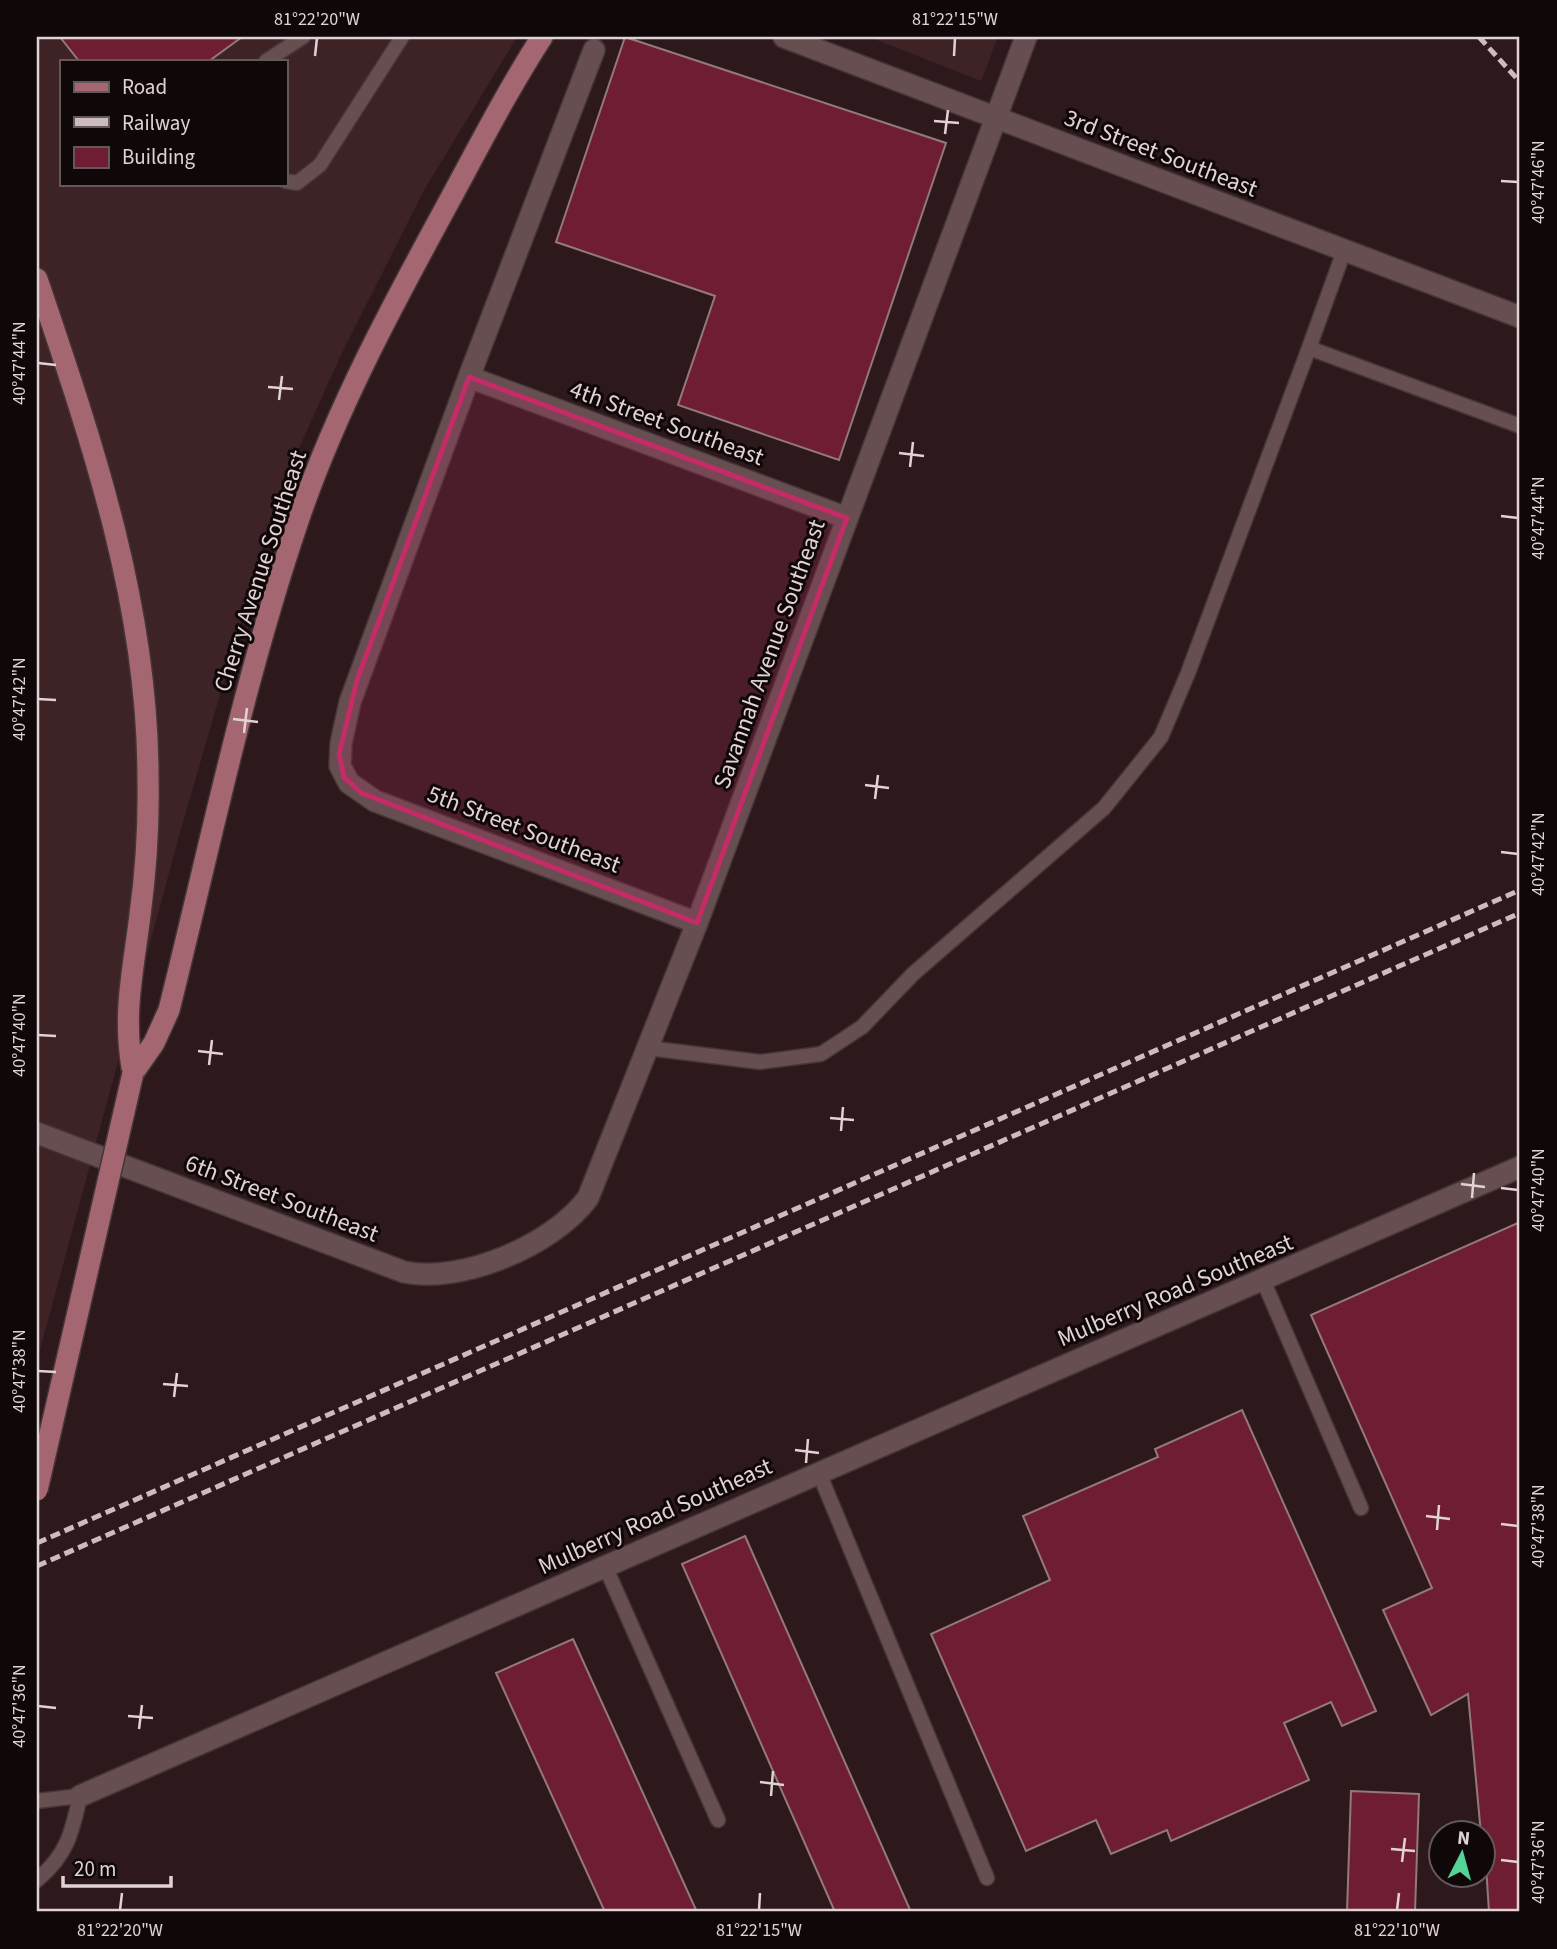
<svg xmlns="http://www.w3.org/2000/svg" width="1557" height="1949" font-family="'Source Sans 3',sans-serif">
	<rect width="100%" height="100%" fill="#2d191c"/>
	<path fill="#3d2226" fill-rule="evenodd" d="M37,37h480l-94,155 -83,165 -62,138 -99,341 -142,525zM61,61h224v123h-224z
		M869,37h129l-17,44z"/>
	<path fill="#6f1d32" stroke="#93797c" stroke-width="2" d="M60,37h182l-33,24h-130z
		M625,37l321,106 -107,317 -161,-55 37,-109 -159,-54z
		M1520,1222v690h-31l-5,-78h-3l-13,-140 -37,21 -48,-105 49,-22 -121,-273z
		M1242,1410l134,301 -34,15 -11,-24 -47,21 25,57 -138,61 -4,-11 -56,24 -15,-34 -70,31 -95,-217 119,-54 -27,-64 135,-59 -3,-8z
		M745,1536l166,376h-76l-153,-348z
		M573,1639l124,273h-92l-109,-239z
		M1351,1791l68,3 -4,118h-68z"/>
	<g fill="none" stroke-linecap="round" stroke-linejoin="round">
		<g stroke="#453537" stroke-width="17">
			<path id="lane" d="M266,61l37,-24
				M285,181l12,2 23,-18 82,-128
				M1344,251l-35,97 211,78
				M648,1048l112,14 61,-8 41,-27 51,-53 191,-166 57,-71 27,-64 121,-325
				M1263,1280l98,228
				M819,1473l168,405
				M605,1566l113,254
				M37,1801l43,-5c-8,37 -13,59 -43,84"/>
		</g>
		<g stroke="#453537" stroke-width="24">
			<path id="street" d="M594,50l-125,327 -119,325 -9,41 -1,23 9,17 26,18 322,122
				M469,377l378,141
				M37,1133l367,139c58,12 149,-27 184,-74l109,-275 329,-886
				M80,1796l1440,-629"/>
		</g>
		<g stroke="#453537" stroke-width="24">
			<path id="secondary" d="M784,37l736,280"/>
		</g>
		<g stroke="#453537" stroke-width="24">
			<path id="primary" d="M37,279c55,163 111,325 111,499 1,46 -2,92 -8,137 -7,57 -18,100 -7,158
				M133,1073l21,-30 15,-33c41,-164 75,-331 130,-492 37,-108 92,-210 147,-311 31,-57 61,-116 96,-170"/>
		</g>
		<use href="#lane" stroke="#664e51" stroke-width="14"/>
		<use href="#street" stroke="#664e51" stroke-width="21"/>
		<use href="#secondary" stroke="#664e51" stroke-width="21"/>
		<use href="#primary" stroke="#a46771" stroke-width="21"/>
		<path stroke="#ccbcbe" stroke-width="5" stroke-dasharray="10 5" stroke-linecap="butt" d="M1479,37l41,45
			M37,1543l1483,-653
			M37,1566l1483,-653"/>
		<g stroke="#453537" stroke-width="24" stroke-linecap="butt">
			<path id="primary-bridge" d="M37,1490l96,-417"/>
		</g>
		<use href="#primary-bridge" stroke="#a46771" stroke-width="21"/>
	</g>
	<path fill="#c52b67" fill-opacity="0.2" stroke="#c52b67" stroke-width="5" stroke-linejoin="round" d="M469,377l378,141 -150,405 -336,-130 -17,-16 -5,-23 18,-74z"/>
	<path fill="none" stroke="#e1d2d4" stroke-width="2.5" d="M315,56l2,-18M954,56l1,-18M934,121l25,2M945,134l3,-24M1501,181l17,1M38,363l18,2M268,387l25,2M279,400l3,-24M899,453l25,3M910,467l3,-25M1501,516l17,2M38,699l18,1M233,719l25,3M244,733l3,-25M865,785l24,3M875,799l3,-24M1501,852l17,2M38,1035l18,1M198,1051l25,3M209,1065l3,-25M830,1118l24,2M841,1131l2,-24M1461,1184l24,3M1501,1188l17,2M1472,1198l2,-25M38,1371l18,1M163,1384l25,2M174,1397l3,-24M795,1450l24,3M806,1463l2,-24M1426,1516l24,3M1501,1524l17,2M1437,1530l2,-25M38,1706l18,2M128,1716l25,2M139,1729l3,-24M760,1782l24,3M771,1796l2,-25M1391,1849l24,2M1501,1860l17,2M1402,1862l3,-24M120,1910l2,-17M759,1910l1,-17M1397,1910l2,-17"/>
	<g text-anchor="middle" stroke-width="6" stroke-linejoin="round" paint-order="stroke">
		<g font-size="24" fill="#e1d2d4" stroke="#0f0708">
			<text transform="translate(1161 153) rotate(21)" y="8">3rd Street Southeast</text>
			<text transform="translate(667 423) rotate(20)" y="8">4th Street Southeast</text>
			<text transform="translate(260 571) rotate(-72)" y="8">Cherry Avenue Southeast</text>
			<text transform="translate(769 654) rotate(-70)" y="8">Savannah Avenue Southeast</text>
			<text transform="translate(524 829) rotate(21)" y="8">5th Street Southeast</text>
			<text transform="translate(282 1198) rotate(21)" y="8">6th Street Southeast</text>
			<text transform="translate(1175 1290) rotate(-23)" y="8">Mulberry Road Southeast</text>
			<text transform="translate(655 1516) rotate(-24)" y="8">Mulberry Road Southeast</text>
		</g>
	</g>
	<rect width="1557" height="1949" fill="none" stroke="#0f0708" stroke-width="77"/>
	<rect x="60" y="60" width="228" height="126" fill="#0f0708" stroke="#63585a" stroke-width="2"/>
	<rect x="74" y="82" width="35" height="10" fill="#a46771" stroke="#63585a" stroke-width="2"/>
	<text x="122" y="94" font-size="21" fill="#e1d2d4">Road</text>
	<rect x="74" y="117" width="35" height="10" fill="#ccbcbe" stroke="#63585a" stroke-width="2"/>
	<text x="122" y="130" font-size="21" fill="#e1d2d4">Railway</text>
	<rect x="74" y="147" width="35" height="21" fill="#6f1d32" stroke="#63585a" stroke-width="2"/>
	<text x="122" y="164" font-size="21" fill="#e1d2d4">Building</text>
	<g transform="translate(1462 1854) rotate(6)"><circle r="33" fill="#0f0708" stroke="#63585a" stroke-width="2"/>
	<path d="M0-5L12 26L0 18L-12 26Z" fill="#53d396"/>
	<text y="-10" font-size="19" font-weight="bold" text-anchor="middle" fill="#e1d2d4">N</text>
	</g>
	<path d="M63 1876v10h108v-10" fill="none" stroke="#e1d2d4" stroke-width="3.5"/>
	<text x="74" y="1876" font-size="21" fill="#e1d2d4" stroke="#0f0708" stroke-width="5" paint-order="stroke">20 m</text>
	<rect x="38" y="38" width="1480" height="1872" fill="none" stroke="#e1d2d4" stroke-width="2.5"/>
	<g font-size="18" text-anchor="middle" fill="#e1d2d4">
		<text x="317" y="25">81°22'20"W</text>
		<text x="955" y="25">81°22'15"W</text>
		<text transform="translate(1538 182) rotate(-90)" y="6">40°47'46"N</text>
		<text transform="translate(19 363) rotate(-90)" y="6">40°47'44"N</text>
		<text transform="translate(1538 518) rotate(-90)" y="6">40°47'44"N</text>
		<text transform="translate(19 699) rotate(-90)" y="6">40°47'42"N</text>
		<text transform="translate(1538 854) rotate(-90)" y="6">40°47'42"N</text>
		<text transform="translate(19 1035) rotate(-90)" y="6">40°47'40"N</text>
		<text transform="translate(1538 1190) rotate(-90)" y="6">40°47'40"N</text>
		<text transform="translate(19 1371) rotate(-90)" y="6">40°47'38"N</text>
		<text transform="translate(1538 1526) rotate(-90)" y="6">40°47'38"N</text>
		<text transform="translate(19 1706) rotate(-90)" y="6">40°47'36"N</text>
		<text transform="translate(1538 1862) rotate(-90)" y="6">40°47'36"N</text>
		<text x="120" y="1936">81°22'20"W</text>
		<text x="759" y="1936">81°22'15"W</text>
		<text x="1397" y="1936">81°22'10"W</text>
	</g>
</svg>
